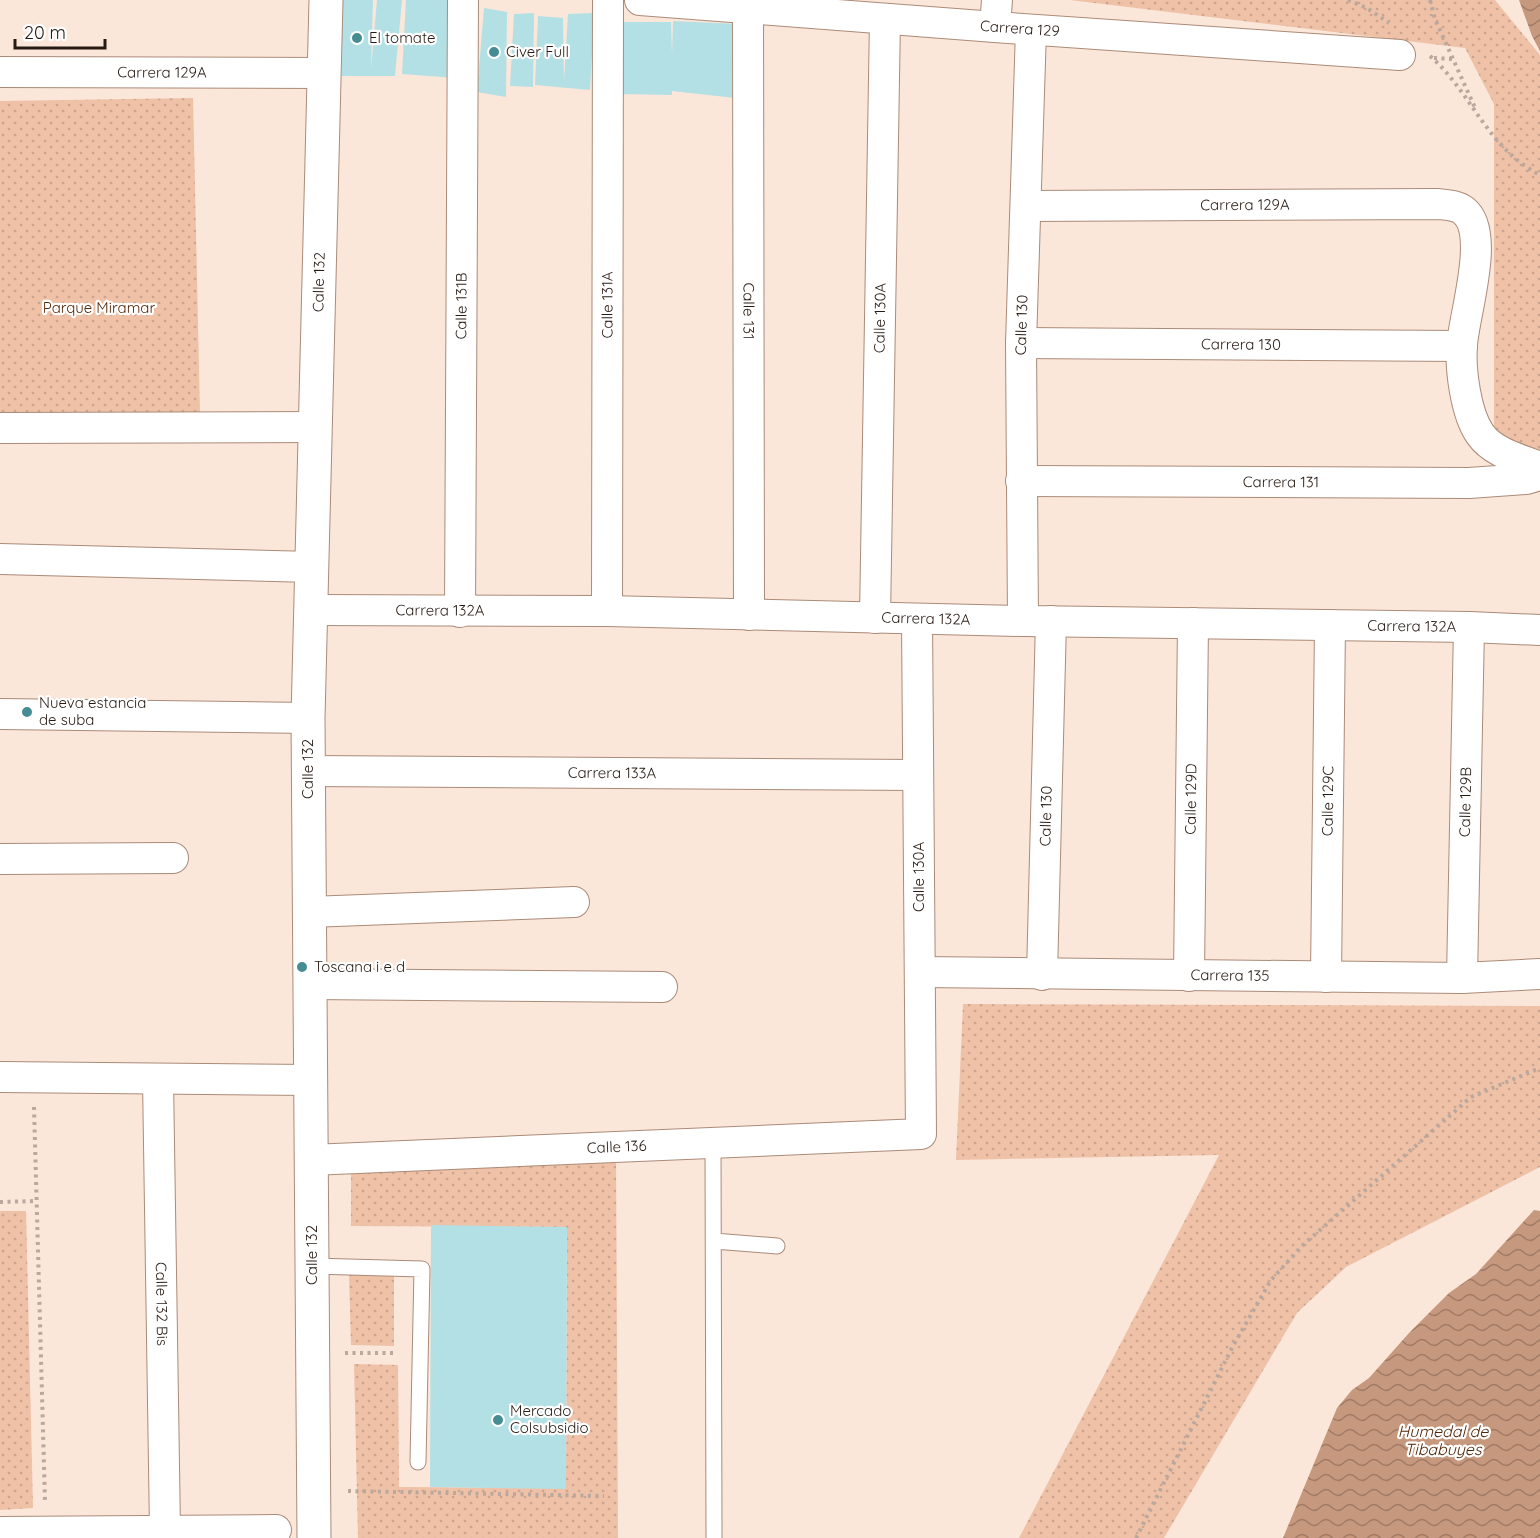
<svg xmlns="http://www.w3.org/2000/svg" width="1540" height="1538" font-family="Quicksand,sans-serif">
	<defs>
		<pattern id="green-dots" width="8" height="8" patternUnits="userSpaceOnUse" patternTransform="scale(1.5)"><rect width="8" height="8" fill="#efc1a7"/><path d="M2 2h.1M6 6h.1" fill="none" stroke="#cda58f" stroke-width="1.8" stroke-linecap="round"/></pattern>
		<pattern id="water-waves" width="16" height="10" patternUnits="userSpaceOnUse" patternTransform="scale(1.5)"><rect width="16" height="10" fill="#c6987d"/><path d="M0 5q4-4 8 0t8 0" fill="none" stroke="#a17b65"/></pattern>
	</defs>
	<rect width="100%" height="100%" fill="#fbe6da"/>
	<path fill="url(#green-dots)" d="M1070,0h425l45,55v401l-46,-15v-337l-29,-56z
		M193,98l7,315 -200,3v-315z
		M963,1004l577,2v161l-194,100 -49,46 -133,225h-145l200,-383 -263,5z
		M616,1155l2,383h-260l-4,-174 44,1 1,122 167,1 1,-261 -216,-1v-57z
		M0,1211h26l7,297 -33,2z
		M349,1274h45v72l-43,-1z"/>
	<path fill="url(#water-waves)" d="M1519,0h21v51l-8,-15z
		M1534,1210l6,1v327h-257l54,-130 15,-18 17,-12 40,-45 40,-40 27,-19z"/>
	<path fill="#b3e0e5" d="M342,0h31l-2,69 6,-69h25l-7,76h-53z
		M406,0h50v78l-54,-4z
		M484,8l23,4 -1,85 -29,-5z
		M534,13l-1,74 -23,-1 4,-72z
		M594,13l-4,77 -55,-5 3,-69 25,2 1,63 4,-67z
		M673,21l65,3 -3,74 -63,-7v4l-54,-1 3,-72h50l1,33z
		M431,1225l136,2 -1,262 -136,-2z"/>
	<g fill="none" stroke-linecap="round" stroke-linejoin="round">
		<g stroke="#ab8b78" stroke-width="17">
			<path id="service" d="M713,1143l1,395
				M714,1241l63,5
				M312,1266l110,3 -4,193"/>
		</g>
		<g stroke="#ab8b78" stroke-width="32">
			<g id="minor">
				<path id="s1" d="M640,0l355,27 405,28"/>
				<path id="s2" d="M748,8l1,607"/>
				<path d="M995,27l2,-27"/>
				<path id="s3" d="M0,72l324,1"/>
				<path id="s4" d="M1026,206l411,-2c9,1 20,1 27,7 27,22 0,103 -2,134 -2,25 4,69 18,89 13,19 40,25 60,33"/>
				<path id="s5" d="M1021,343l441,3"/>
				<path d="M0,428l315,-1"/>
				<path id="s6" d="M1021,481l448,2 57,-4 14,-4"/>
				<path d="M0,559l312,8"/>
				<path id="s7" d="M311,610l296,1 416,10 446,6 71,3"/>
				<path id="s8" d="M607,611l1,-611"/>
				<path id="s9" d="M460,612l3,-612"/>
				<path id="s10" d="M875,618l10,-599"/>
				<path id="s11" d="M1023,621l-2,-278 10,-313"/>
				<path d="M0,714l308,4"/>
				<path id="s12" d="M308,771l610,4"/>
				<path d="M0,859l173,-1"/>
				<path d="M309,912l265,-10"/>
				<path id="s13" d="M920,972l542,6 78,-4"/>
				<path id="s14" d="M1042,975l9,-354"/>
				<path id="s15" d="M1189,976l4,-353"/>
				<path id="s16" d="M1326,977l4,-352"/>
				<path id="s17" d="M1462,978l7,-351"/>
				<path d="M310,984l352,3"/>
				<path d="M0,1077l311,3"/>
				<path id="s18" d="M158,1079l7,451"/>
				<path id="s19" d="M311,1160l610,-26 -4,-515"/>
				<path d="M0,1532l276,-2"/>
			</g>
		</g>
		<g stroke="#ab8b78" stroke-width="35">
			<g id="tertiary">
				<path id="s20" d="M314,1538l-6,-820 18,-718"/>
			</g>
		</g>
		<path stroke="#baa89e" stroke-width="4" stroke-dasharray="3 4.5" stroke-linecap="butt" d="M1348,0l19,8 22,15
			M1430,0l5,19 41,91
			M1430,56c43,38 56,91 110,119
			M1434,58l19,1
			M34,1107l11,395
			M0,1202l37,-1
			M345,1353h52
			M348,1491l256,5
			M1136,1538l97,-192 38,-66 32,-35 168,-148 69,-29"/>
		<use href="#service" stroke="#fff" stroke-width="15"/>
		<use href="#minor" stroke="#fff" stroke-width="30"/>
		<use href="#tertiary" stroke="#fff" stroke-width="33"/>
	</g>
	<g fill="#458c93" stroke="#fff" stroke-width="2">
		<circle cx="357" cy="38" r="6"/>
		<circle cx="494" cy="52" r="6"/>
		<circle cx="27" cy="712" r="6"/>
		<circle cx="302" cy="967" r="6"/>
		<circle cx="498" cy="1420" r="6"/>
	</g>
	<g text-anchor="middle" stroke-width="4.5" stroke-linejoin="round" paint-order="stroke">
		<g font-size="15" fill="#261a13" stroke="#fff">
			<text dy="5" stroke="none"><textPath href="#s1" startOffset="381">Carrera 129</textPath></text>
			<text dy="5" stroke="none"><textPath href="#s3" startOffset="162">Carrera 129A</textPath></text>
			<text dy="5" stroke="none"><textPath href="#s4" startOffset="219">Carrera 129A</textPath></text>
			<text dy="5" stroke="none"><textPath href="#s20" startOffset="1256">Calle 132</textPath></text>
			<text dy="5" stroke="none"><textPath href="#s9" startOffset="306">Calle 131B</textPath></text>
			<text dy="5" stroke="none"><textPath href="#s8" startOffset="306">Calle 131A</textPath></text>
			<text dy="5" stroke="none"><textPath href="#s2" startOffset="303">Calle 131</textPath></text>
			<text dy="5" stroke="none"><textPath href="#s10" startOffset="300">Calle 130A</textPath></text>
			<text dy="5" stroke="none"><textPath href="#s11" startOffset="296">Calle 130</textPath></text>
			<text dy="5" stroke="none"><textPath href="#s5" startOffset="220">Carrera 130</textPath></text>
			<text dy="5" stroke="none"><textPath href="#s6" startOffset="260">Carrera 131</textPath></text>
			<text dy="5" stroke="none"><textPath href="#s7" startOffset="129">Carrera 132A</textPath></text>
			<text dy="5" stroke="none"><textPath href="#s7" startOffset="615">Carrera 132A</textPath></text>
			<text dy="5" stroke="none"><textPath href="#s7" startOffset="1101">Carrera 132A</textPath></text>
			<text transform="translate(308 769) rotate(-90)" y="5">Calle 132</text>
			<text dy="5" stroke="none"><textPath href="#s12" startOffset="304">Carrera 133A</textPath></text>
			<text dy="5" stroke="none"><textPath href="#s15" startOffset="177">Calle 129D</textPath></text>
			<text dy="5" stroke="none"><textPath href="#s16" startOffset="176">Calle 129C</textPath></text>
			<text dy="5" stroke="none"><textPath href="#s17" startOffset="176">Calle 129B</textPath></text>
			<text dy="5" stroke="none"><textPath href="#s14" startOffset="159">Calle 130</textPath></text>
			<text transform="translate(919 877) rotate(-90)" y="5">Calle 130A</text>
			<text dy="5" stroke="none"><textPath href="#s13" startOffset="310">Carrera 135</textPath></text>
			<text dy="5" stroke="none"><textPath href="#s19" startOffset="306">Calle 136</textPath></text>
			<text transform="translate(312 1255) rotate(-90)" y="5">Calle 132</text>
			<text dy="5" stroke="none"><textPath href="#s18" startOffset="225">Calle 132 Bis</textPath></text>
		</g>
		<g font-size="15" fill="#261a13" stroke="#fff" text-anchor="start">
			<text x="369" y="43">El tomate</text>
			<text x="506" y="57">Civer Full</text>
			<text x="39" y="708">Nueva estancia<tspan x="39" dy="17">de suba</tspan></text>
			<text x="314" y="972">Toscana i e d</text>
			<text x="510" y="1416">Mercado<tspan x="510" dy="17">Colsubsidio</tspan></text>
		</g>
		<g font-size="15" fill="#552808" stroke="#fff">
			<text x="99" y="313">Parque Miramar</text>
		</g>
		<g font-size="16" font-style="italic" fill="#522606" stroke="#fff">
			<text x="1443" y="1437">Humedal de<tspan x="1443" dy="18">Tibabuyes</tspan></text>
		</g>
	</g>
	<path d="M15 39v9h90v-9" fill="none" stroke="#261a13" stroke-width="3"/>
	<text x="24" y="39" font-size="18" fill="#261a13" stroke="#ffffff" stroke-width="4.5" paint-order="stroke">20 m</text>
</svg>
